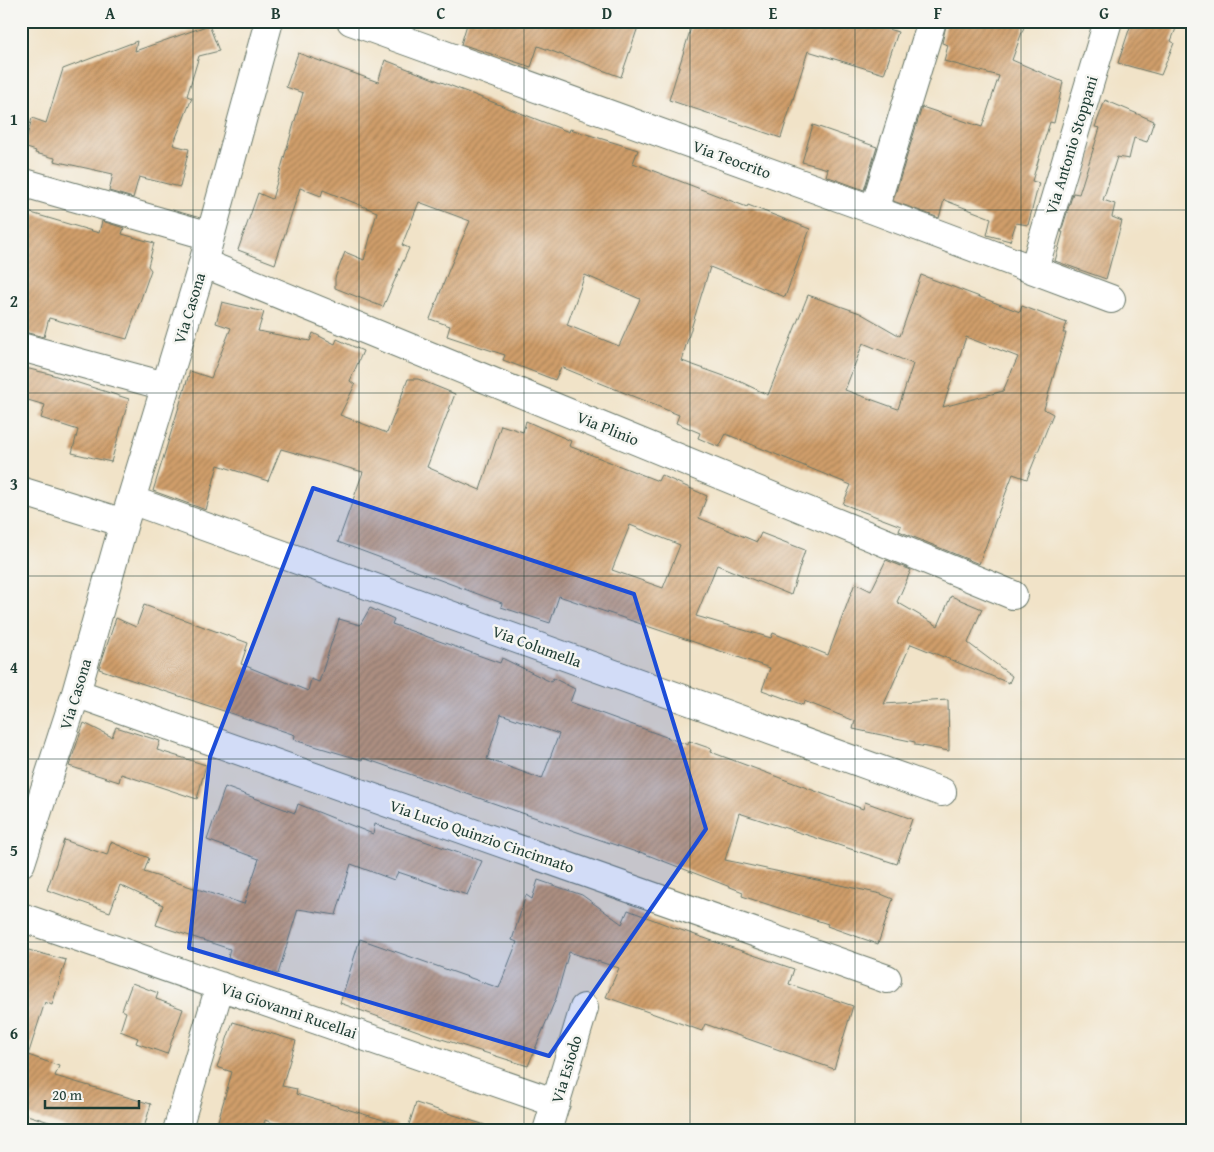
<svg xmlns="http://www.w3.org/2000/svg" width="1214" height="1152" font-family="'Gentium Book Plus',serif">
	<defs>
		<pattern id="building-hatch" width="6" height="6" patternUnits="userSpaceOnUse" patternTransform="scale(1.25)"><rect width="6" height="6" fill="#d09e6a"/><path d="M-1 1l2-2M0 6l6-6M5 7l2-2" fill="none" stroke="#a88258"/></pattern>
	</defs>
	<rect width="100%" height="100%" fill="#f6f6f2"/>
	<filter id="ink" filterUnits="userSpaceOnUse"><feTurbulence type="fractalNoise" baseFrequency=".02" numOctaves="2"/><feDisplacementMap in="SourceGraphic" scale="10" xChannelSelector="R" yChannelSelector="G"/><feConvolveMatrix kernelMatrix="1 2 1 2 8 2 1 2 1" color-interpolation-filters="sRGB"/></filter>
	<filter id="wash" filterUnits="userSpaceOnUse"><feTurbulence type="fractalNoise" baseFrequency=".0096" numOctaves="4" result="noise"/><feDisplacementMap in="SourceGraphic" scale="20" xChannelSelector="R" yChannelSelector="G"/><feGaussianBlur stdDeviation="1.12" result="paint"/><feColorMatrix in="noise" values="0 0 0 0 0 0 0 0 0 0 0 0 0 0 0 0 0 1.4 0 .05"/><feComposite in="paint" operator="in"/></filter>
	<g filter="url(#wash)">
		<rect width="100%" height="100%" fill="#f1e3c8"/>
		<g id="blocks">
			<path fill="url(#building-hatch)" fill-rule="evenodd" d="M468,21h172l-19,56 -83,-31 -7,21 -70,-23z
				M693,21h26l28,10 1,-10h113l37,11 -14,42 -76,-23 -27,87 -112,-38z
				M947,21h79l-14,39 51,22 -9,41 -4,-1 -18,59 7,2 -11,42 -12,-2 -6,18 -23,-6 4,-17 -47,-18 -5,18 -46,-17 29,-94 60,20 17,-51 -55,-15 4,-16 -6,-2z
				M1132,21h47l-8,20 3,2 -13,32 -43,-12z
				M209,25l10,26 -20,5 -12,40 5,2 -19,47 16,4 -9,38 -41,-10 -6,21 -24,-7 4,-17 -59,-13 1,-3 -20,-5 1,-2 -12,-4 8,-29 14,5 17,-54 74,-28 -2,10z
				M298,53l80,29 7,-22 184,72 1,-3 68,21 -5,13 114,44 1,-2 62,24 -25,68 -75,-30 -27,88h1l-2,6 59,21 27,13 40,-100 52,18 40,23 21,-61 99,37 2,-6 45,17 -4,10h3l-22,76 9,5 -26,65 -14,-5 -34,90 -80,-33 2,-5 -58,-22 8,-19 -125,-51 -7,13 -21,-9 2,-5 -24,-10 3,-8 -118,-48 -6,13 -52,-20 2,-5 -58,-19 3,-10 -20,-7 18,-47 22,-51 -51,-19 -17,43 7,3 -26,59 -48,-19v-10l10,-26 19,8 13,-48 -54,-22 -2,6 -21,-8 -25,76 -37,-14 20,-57 14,6 31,-106 -17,-6zM585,275l55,24 -21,47 -52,-21zM966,337l52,20 -15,34 -60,16zM863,343l50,21 -15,45 -53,-19z
				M1105,100l49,21 -7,21 -13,-4 -5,21 -12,-2 -14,43 12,4 -3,13 10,4 -16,58 -51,-18 8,-29h-2l12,-39 6,1 21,-66 -5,-1z
				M813,125l64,22 -13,43 -38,-14 2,-7 -26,-7z
				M21,210l78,23 3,-12 22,7 -2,6 32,9 -6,23 3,4 -24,69 -78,-21 -5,19 -20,-5 3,-17 -6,-1z
				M222,302l42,10 -6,19 52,10 3,-8 22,11 2,-5 26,12 -13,30 5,4 -15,30 47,18 21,-54h10l37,15 -28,73 53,23 21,-65 22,7 3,-11 45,20 -2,5 89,35 3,-6 46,21 -8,22 58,24 4,-9 44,17 -14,45 -74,-30 -21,51 75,22 2,-5 55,22 27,-72 16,8 15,-31 25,10 -14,32 41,24 13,-30 31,13 -14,34 44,33 -3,7 -98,-39 -27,60 64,-4 1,51 -34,-6v-3l-62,-13 2,-8 -51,-20 -1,4 -41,-15 8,-22 -211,-72 -9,27 -49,-16 1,-4 -164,-61 25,-70 -82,-23 -13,32 -50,-16 -12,45 -53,-19 37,-120 21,7 20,-50 -15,-5zM630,525l50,20 -17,43 -51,-18z
				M21,367l29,7 79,25 -18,63 -39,-9 6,-23 -37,-12 4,-13 -24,-7z
				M144,605l104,38 -7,21 67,27 3,-12 8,3 20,-63 21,6 10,-17 24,11 -2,5 108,39 2,-5 49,24 2,-4 22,11 -5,13 118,43 1,-4 23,8 -1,3 152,57 2,-7 47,17 -15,45 -158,-51 -14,47 156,34 12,5 -15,45 -51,-18 1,-2 -86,-28 1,-4 -103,-40 -1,1 -88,-30 -188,-65 -1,2 -68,-20 1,-5 -196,-66 17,-51 20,9zM501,714l58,20 -17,45 -55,-20z
				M84,723l28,14 4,-10 44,14 -3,9 49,15 -9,34 -76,-25 -2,8 -50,-16z
				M225,787l70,26 3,-9 75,30 2,-10 107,37 -15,34 -69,-23 -4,8 -43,-16 -15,51 -38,-6 -20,65 -50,-16 2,-9 -74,-24 7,-20 -43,-20 -10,27 -63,-22 17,-50 43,15 4,-13 38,16 -5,14 100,32 15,-45 -52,-19z
				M538,880l44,15 40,29 6,-14 47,18 119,41 -5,15 64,22 -19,63 -129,-45 -3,7 -96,-34 13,-29 -50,-16 -13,46 -28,68 -96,-30 -92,-33 20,-64 139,49 18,-46 -5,-2 14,-45 6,4z
				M21,948l45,12 -14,45 -7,-3 -17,53 31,11 -4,10 96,28 -8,27h-66l-56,-18z
				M132,983l26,10 -2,6 27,10 -16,45 -31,-11 2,-5 -18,-7 6,-19 -4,-2z
				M233,1022l63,19 -14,45 15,3 -1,5 101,30 -1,7h-102l-29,-11 -3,11h-47l17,-59 -15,-5z
				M416,1103l69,22v6h-78z"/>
		</g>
	</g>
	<g filter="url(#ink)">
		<use href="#blocks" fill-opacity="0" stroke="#687768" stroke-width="1"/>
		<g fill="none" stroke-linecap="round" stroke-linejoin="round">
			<g stroke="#687768" stroke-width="30">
				<path id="minor" d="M351,21l523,189 237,89
					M21,182l189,54
					M874,210l58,-189
					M203,263l810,332
					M1034,269l74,-248
					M21,347l144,39
					M21,491l103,32
					M131,500l811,292
					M76,693l811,286
					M21,863l55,-170 48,-170 79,-260 66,-242
					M21,917l535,186
					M177,1131l43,-145
					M547,1131l37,-123"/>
			</g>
			<use href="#minor" stroke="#fff" stroke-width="28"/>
		</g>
	</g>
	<path fill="#1d4ed8" fill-opacity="0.2" stroke="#1d4ed8" stroke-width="4" stroke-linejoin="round" d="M313,488l321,106 72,235 -157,227 -360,-108 21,-191z"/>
	<path fill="none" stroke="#1f3d34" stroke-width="1" stroke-opacity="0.55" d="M193,21v1110M359,21v1110M524,21v1110M690,21v1110M855,21v1110M1021,21v1110M21,210h1172M21,393h1172M21,576h1172M21,759h1172M21,942h1172"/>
	<g text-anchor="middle" stroke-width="5" stroke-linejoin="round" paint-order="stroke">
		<g font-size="16" fill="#1f3d34" stroke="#f6f6f2">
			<text transform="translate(1071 145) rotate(-73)" y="6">Via Antonio Stoppani</text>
			<text transform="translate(732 159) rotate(20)" y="6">Via Teocrito</text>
			<text transform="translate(189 308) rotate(-73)" y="6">Via Casona</text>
			<text transform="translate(608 428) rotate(22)" y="6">Via Plinio</text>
			<text transform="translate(537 646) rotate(20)" y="6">Via Columella</text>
			<text transform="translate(75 694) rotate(-73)" y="6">Via Casona</text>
			<text transform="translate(482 836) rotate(19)" y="6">Via Lucio Quinzio Cincinnato</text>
			<text transform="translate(289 1010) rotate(19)" y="6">Via Giovanni Rucellai</text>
			<text transform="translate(566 1069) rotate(-73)" y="6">Via Esiodo</text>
		</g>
	</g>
	<rect width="1214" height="1152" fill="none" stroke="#f6f6f2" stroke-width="55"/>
	<path d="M45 1100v8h94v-8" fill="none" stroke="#1f3d34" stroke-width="2.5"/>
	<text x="52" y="1100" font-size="15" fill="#1f3d34" stroke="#f6f6f2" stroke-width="4" paint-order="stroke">20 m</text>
	<rect x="28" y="28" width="1158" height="1096" fill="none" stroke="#1f3d34" stroke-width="2"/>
	<g font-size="16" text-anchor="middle" font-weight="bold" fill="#1f3d34">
		<text x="110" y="19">A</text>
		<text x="276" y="19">B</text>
		<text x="441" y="19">C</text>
		<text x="607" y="19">D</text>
		<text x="773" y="19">E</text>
		<text x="938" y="19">F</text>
		<text x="1104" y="19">G</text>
		<text x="14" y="125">1</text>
		<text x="14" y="307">2</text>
		<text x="14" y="490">3</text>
		<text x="14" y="673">4</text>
		<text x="14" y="856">5</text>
		<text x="14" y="1039">6</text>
	</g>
</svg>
